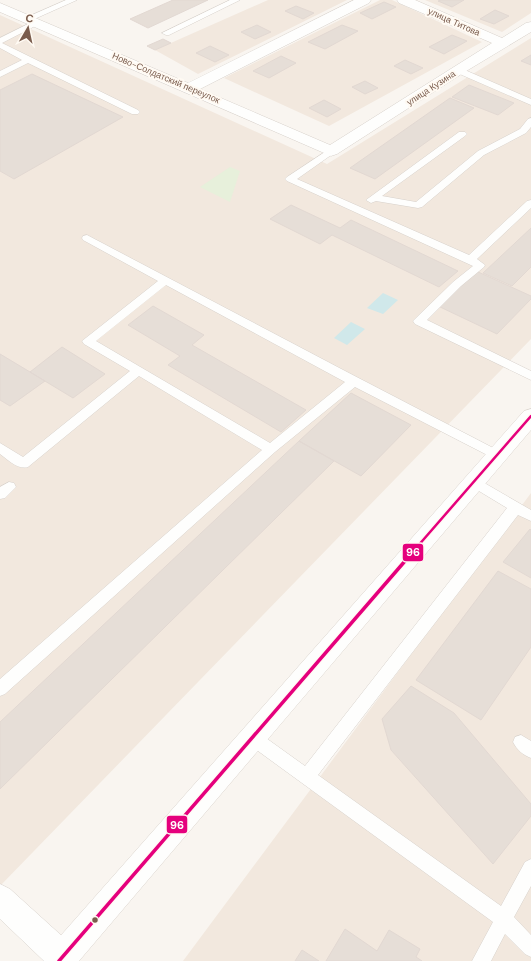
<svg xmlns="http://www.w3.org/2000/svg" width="531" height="961" font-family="'DM Sans',sans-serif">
	<rect width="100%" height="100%" fill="#f9f5f0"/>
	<path fill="#f2e8de" d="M268,0h79l-149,74 -43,-24z
		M380,0h12l90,42 -153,84 -105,-48z
		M425,0h106v13l-29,19z
		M0,15l327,149 204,-126v301l-531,547z
		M531,493v468h-348z"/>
	<path fill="#e7f0db" d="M230,167l10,4 -10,31 -30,-15z"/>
	<path fill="#d0e8ea" d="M383,293l15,7 -15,14 -16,-6z
		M351,322l14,7 -18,16 -13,-7z"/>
	<path fill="#e6ded7" stroke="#e2d8d2" d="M173,0h35l-60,28 -18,-9z
		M441,0h23l-12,7 -14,-6z
		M384,2l12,5 -24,12 -12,-6z
		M296,6l18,7 -11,6 -18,-8z
		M495,10l14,6 -15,8 -14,-5z
		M257,25l14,7 -16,7 -14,-7z
		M342,25l16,6 -33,18 -17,-7z
		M452,35l15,6 -23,13 -15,-7z
		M163,39l8,4 -16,7 -8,-4z
		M210,46l19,9 -14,7 -19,-9z
		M531,55v10l-10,-4z
		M281,56l15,7 -27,15 -16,-7z
		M405,60l18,8 -12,6 -17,-8z
		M32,74l91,43 -109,62 -14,-8v-81z
		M365,81l13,7 -13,6 -13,-7z
		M469,85l45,18 -16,12 -46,-18z
		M450,98l24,10 -99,71 -25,-11z
		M324,100l17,9 -14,8 -18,-9z
		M291,205l49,23 11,-8 107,51 -19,16 -107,-52 -12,9 -50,-25z
		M531,228v39l-19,19 -29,-13z
		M476,271l55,25v3l-34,35 -59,-28z
		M153,306l51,29 -12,10 114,65 -25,22 -113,-67 12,-9 -52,-31z
		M62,347l43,27 -32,24 -43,-26z
		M0,354l45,27 -35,25 -10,-6z
		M351,393l60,32 -50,51 -62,-35z
		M299,441l35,20 -334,328v-67z
		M530,529l1,1v48l-28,-16z
		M498,571l33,18v58l-50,73 -65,-40z
		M411,686l43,27 77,91v12l-38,48 -102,-114 -9,-31z
		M345,929l32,22 12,-21 31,19 -4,8 6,4h-96z
		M302,950l17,11h-24z"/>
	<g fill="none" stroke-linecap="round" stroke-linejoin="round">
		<g stroke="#d7d1cb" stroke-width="1">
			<path id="lane" d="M66,0h11l-47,21h-3l-4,-2z
				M230,0h10l-71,35h-3l-4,-2z
				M34,21h6l1,2 -39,20 136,67 2,2 -2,2h-6l-104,-51 -28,14v-6l22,-11 -22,-12v-10z
				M458,67l73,32v6l-76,-33 -1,-2z
				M531,118v9l-5,6 -42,22 -62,52 -4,1 -42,-7 -5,2 -5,-3 93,-68h6l2,2 -2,2 -83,60 34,6 62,-51 42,-22 8,-10z
				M331,148l3,1 2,2 -2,2 -37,26 172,76 58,-54 4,-1v8l-54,51 8,6 -1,2 -23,19 -34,34 104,51v9l-116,-56 -2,-3 40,-39 20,-16 -186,-85 -2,-2 2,-2z
				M87,235l260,137 154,80 2,3 -2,3 -4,2 -4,-2 -138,-71 -80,65 -270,242 -5,2v-17l262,-229 -123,-74 -111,91c-10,3 -20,-7 -28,-13v-11l23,14 107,-86 -46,-27 -2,-3 76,-60 -75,-41 -1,-2 1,-2zM166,285l179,97 -75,61 -174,-102z
				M474,477l57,33v11l-13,-6 -200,260 183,131 24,-44 6,-3v27l-17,31 17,18v22l-6,-3 -20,-20 -14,27h-19l21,-39 -246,-179 -2,-5 2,-5 6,-2 6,2 46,33 202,-258 -38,-23 -2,-3 2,-3z
				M9,482l5,1 2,4 -11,11 -5,1v-12z
				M521,735l10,6v17c-8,-3 -14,-8 -18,-16l2,-5z"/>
		</g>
		<g stroke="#d7d1cb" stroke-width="1">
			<path id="street" d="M354,0h17l-2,3 -169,86 130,56 162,-102 -93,-40 -2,-3h18l87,38 24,-15 5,-1v10l-68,41 -126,81 -6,2 -331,-144v-9l188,80z
				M0,884l10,5 63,57 4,11 -1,4h-32l-44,-42z"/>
		</g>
		<g stroke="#d9d2cb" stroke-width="1">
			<path id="secondary" d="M531,409v21l-452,531h-35l4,-11 476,-539z"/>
		</g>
		<use href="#lane" fill="#fefefd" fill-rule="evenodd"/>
		<use href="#street" fill="#fefefd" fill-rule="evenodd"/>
		<use href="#secondary" fill="#fefefd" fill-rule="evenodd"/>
		<g stroke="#fffaf3" stroke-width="5">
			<path id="bus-1-far1" d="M417,547l114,-131"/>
		</g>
		<g stroke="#fffaf3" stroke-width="6">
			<path id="bus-1" d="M59,961l359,-415"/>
		</g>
		<use href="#bus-1-far1" stroke="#e5007d" stroke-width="2.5"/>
		<use href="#bus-1" stroke="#e5007d" stroke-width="3.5"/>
	</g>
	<circle fill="#7a5c4d" stroke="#fffaf3" stroke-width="1.5" cx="95" cy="920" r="3.5"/>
	<g text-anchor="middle" stroke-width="4" stroke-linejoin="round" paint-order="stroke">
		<g font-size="9" fill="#7a5c4d" stroke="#fffaf3">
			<text transform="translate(454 22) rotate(24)" y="3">улица Титова</text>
			<text transform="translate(166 78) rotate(23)" y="3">Ново-Солдатский переулок</text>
			<text transform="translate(431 88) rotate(-33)" y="3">улица Кузина</text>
		</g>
	</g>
	<g stroke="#fffaf3" stroke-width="1.5">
		<rect x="402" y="543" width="22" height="19" rx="4" fill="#e5007d"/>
		<rect x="166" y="815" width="22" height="19" rx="4" fill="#e5007d"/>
	</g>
	<g font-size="11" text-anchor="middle" font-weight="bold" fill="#fff">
		<text x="413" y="556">96</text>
		<text x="177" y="829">96</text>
	</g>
	<g transform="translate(28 28) rotate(9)" stroke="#fffaf3" stroke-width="3" paint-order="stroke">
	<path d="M0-3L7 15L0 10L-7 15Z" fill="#7a5c4d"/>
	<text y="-6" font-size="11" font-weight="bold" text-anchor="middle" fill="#7a5c4d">С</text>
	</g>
</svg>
